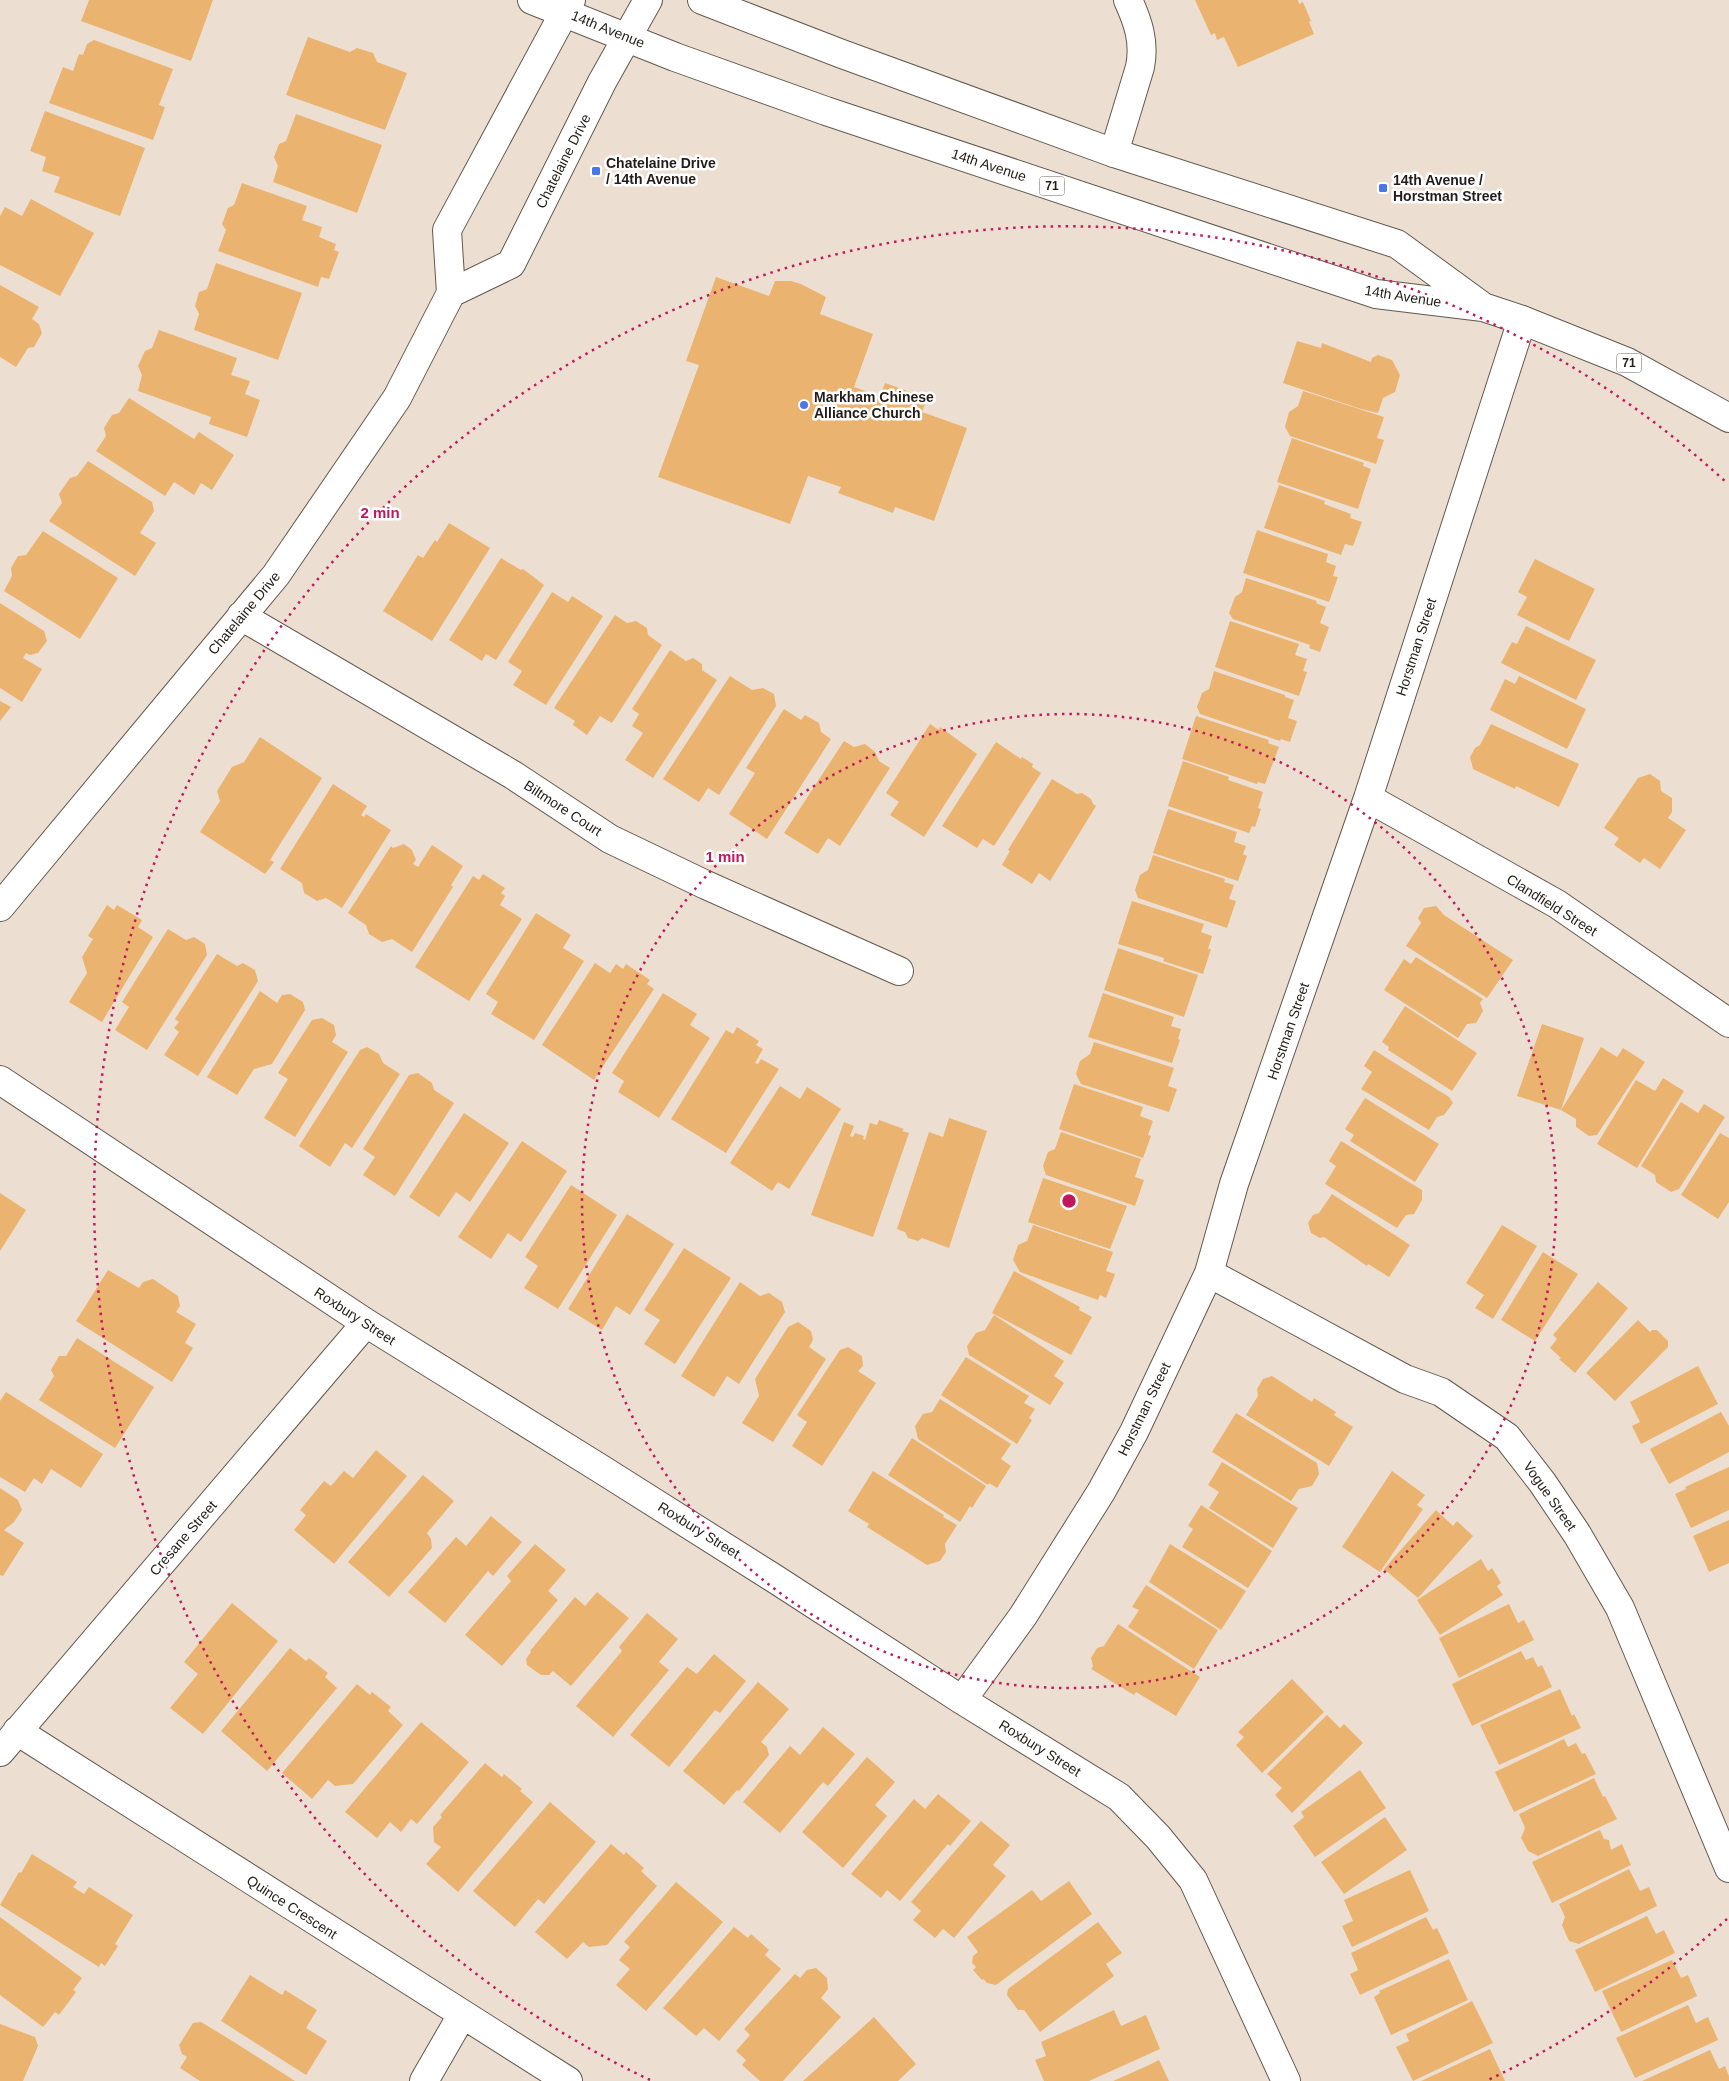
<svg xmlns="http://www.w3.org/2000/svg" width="1729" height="2081" font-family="Arial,sans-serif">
	<rect width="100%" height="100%" fill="#ecdfd2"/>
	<path fill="#ebb370" d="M89,0h124l-22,61 -110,-40z
		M1195,0h103l1,4 4,-2 8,19 -2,1 5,12 -76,33 -14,-30 -7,3 -2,-7 -4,2z
		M308,37l42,15 7,-4 16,5 4,9 30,11 -22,57 -99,-35z
		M94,40l79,29 -14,36 6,2 -12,33 -104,-37 14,-36 10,4 6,-17 4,1 4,-11z
		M45,111l100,37 -25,68 -66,-24 6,-15 -18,-6 4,-14 -16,-6z
		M296,114l86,31 -25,68 -84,-31 5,-16 -4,-9 5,-13 7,-3z
		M242,183l65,23 -5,14 20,7 -3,10 17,7 -2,6 5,2 -10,27 -8,-2 -3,10 -100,-36 8,-21 -4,-6 6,-16 6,-3z
		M31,199l63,34 -34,63 -60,-31v-49l5,-9 17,9z
		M216,263l86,30 -24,67 -84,-30 5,-16 -4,-8 4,-14 8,-3z
		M716,277l53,19 6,-15h16l10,3 25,13 -6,17 53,20 -19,53 26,9 5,-13 42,15 -5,14 45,16 -33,93 -39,-14 -2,6 -55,-20 3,-6 -33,-11 -18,48 -132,-47 41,-112 -13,-4z
		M0,285l39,22 -7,12 7,5 3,9 -8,14 -6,1 -12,19 -16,-10z
		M159,330l78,28 -6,17 19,6 -5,13 15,6 -13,37 -38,-13 2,-7 -73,-26 4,-16 -4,-9 7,-15 7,-3z
		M1297,341l24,7 1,-5 49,19 1,-4 6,-3 14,5 8,15 -5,17 -12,6 -5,15 -17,-4 -78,-26z
		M1303,391l81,26 -7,21 7,2 -8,24 -86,-28 -5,-9 4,-15 9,-6z
		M129,398l65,41 5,-7 35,23 -22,35 -11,-7 -7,12 -20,-13 -9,14 -69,-45 10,-15 -2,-8 8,-13 7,-2z
		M1292,438l72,25 -1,3 8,3 -13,40 -81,-27z
		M88,461l64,41 2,9 -14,22 16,10 -21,33 -86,-55 13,-18 -3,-9 11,-16 7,-2z
		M1279,485l46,16 -1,3 27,10 -1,4 12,4 -9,24 -8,-2 -4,11 -77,-27z
		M449,523l41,25 -58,93 -49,-30 35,-56 5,3 12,-18 2,2z
		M1257,530l71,24 -2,8 10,4 -3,10 5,1 -9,25 -86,-29z
		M43,531l75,47 -38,61 -76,-48 8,-15 -1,-8 7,-12 8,-1z
		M501,558l20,12 2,-1 21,16 -48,75 -10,-6 -4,7 -33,-21z
		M1535,559l60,30 -26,52 -52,-26 10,-18 -9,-5z
		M1246,578l71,23 -1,2 10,4 -6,16 9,4 -9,25 -11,-4 1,-3 -77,-26 -4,-6 6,-16 7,-5z
		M552,592l16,10 4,-6 31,20 -57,89 -33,-20 9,-14 -14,-9z
		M0,603l44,28 3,10 -9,12 -8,2 -4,-2 -3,5 19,11 -20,33 -22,-14z
		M615,615l12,8 9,-2 11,7 1,7 14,10 -50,78 -12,-7 -13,19 -14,-10 2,-4 -21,-13z
		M1230,621l69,23 -4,11 12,4 -4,12 4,1 -8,24 -84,-29z
		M1526,626l70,34 -20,40 -75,-37 11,-21 5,2z
		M670,650l16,11 7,-3 9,6v6l15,10 -64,98 -28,-18 18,-27 -11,-7 7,-12 -7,-5z
		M1214,671l71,24v2l9,3 -6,18 9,3 -7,21 -9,-3 -1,2 -80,-27 -3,-7 5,-14 7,-4z
		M730,676l22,14 11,-2 11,6 2,12 -57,89 -11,-7 -9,14 -36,-23z
		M1519,676l67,33 -19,40 -77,-39 15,-31 10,5z
		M0,701l11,6 -11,14z
		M784,709l17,11 4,-5 14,8 2,9 10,7 -64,100 -38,-25 26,-41 -9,-5z
		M1196,716l73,24 -1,3 11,4 -14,37 -7,-2 -1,2 -75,-25z
		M930,724l9,6 1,-3 37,27 -53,83 -34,-22 9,-13 -13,-9z
		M1491,724l88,40 -20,43 -43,-21 -1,3 -42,-20 -3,-12 5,-9 5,-3z
		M260,737l62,41 -52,82 4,2 -9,12 -65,-42 20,-31 -3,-10 15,-24 12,-5z
		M844,741l10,6 11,-3 10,8 4,9 11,7 -50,78 -12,-8 -10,16 -34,-21z
		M996,742l25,17 1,-2 11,7 -1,3 9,6 -47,73 -11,-7 -6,9 -35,-22z
		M1183,761l46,16 -1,3 35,12 -5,16 3,1 -6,18 -3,-1 -3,7 -81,-27z
		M1650,774l10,7 1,10 11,7v14l-4,6 18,12 -26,39 -16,-11 -4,5 -26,-18 5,-7 -15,-10 34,-50z
		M1052,779l25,15 5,-1 9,6 2,5 3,2 -46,75 -11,-8 -7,11 -30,-19 8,-14 -2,-1z
		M333,784l34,22 -6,9 3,2 2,-3 25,16 -49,78 -16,-10 -9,3 -13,-8 -2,-10 -22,-14z
		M1168,809l69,23 -3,10 12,4 -3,8 4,2 -9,25 -85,-28z
		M404,844l8,6 4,10 -3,4 5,3 14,-22 31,21 -12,19 2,2 -41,65 -20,-13 -10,3 -13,-8 -3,-9 -18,-12 43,-67 2,2z
		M1153,855l72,24 -1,3 10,3 -5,14 7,2 -9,27 -89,-30 -3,-8 5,-15 8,-5z
		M483,874l22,14 -4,5 4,3 -5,9 22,14 -53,82 -54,-34 58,-91 6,4z
		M1132,901l72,23 -3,8 11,4 -4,13h3l-8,25 -40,-13 1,-3 -46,-14z
		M107,905l7,5 3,-5 25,15 -4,7 15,10 -51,85 -33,-20 18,-29 -5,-16 11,-18 -5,-3z
		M1436,906l8,9 69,45 -26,38 -81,-52 15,-23 -3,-5 6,-10z
		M536,913l35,22 -8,13 21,13 -50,79 -43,-26 7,-12 -12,-8z
		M168,929l18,11 8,-3 11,7 2,11 -60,95 -32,-20 14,-23 -7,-5z
		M1118,948l80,27 -14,42 -80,-27z
		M217,954l20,12 6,-3 12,7 3,11 -60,95 -34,-21 15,-23 -5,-4 5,-6 -4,-3z
		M1416,957l67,42 -3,4 3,8 -7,12 -9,1 -9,14 -74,-48 20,-31 7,5z
		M595,963l15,10 6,-9 7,5 3,-5 24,16 -3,4 7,5 -60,91 -52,-35z
		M260,991l17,12 5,-8 8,-1 13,8 2,8 -33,54 -18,5 -17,26 -30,-18z
		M663,993l34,21 -7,11 20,13 -51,80 -41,-26 6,-11 -12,-8z
		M1103,993l71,24 -3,9 10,3 -3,10 2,1 -8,23 -84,-26z
		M1405,1006l72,47 -25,38 -64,-41 1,-3 -7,-5z
		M322,1018l12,7 2,10 -4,7 16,10 -53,85 -31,-19 24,-39 -10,-6 34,-53z
		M1542,1024l42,14 -23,72 40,-63 16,10 6,-9 22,14 -48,73 -8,1 -13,-9v-8l-15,-9 -44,-14z
		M737,1027l22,14 -3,4 7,4 -8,14 3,1 3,-5 18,10 -53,84 -55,-34 55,-89 7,4z
		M1094,1042l80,26 -6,18 9,3 -8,23 -88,-28 -5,-10 4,-13 10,-7z
		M367,1047l12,7 4,9 17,11 -48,74 -7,-5 -15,24 -31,-21 61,-96z
		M1374,1050l75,47 4,6 -9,12 -7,2 -8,13 -68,-41 11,-17 -8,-6z
		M418,1073l14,10 2,7 20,13 -59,93 -32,-21 12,-18 -12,-8 46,-74z
		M1663,1078l21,13 -47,77 -40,-24 39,-64 19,11z
		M1074,1084l69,23 -3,9 13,5 -5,14 3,1 -8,22 -84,-29z
		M780,1086l20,13 7,-12 34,22 -52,80 -11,-7 -6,9 -42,-28z
		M1365,1098l74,46 -24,38 -65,-41 4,-6 -9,-6z
		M1681,1102l17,11 6,-9 21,13 -46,72 -8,3 -15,-10 -1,-7 -14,-9z
		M464,1113l45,30 -39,59 -14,-10 -17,25 -30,-20z
		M949,1118l38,13 -38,117 -27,-10 -4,3 -10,-3 -3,-6 -8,-3 32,-97 14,5z
		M879,1120l25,9 -2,2 7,2 -36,104 -62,-22 33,-93 10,4 -4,10 3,1 2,-4 9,3 -1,3 2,1 5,-17 7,2z
		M1061,1132l80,27 -6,18 9,3 -9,26 -89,-31 -3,-9 5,-14 7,-3z
		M1720,1133l9,5v64l-11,17 -37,-24z
		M522,1141l45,30 -46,71 -13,-9 -17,26 -33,-22z
		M1341,1141l81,49v10l-8,14 -8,1 -9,13 -72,-44 11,-18 -7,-5z
		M1043,1178l84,28 -17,43 -82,-27z
		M571,1185l46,30 -59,94 -34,-21 14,-22 -13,-9z
		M0,1193l26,17 -26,41z
		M1332,1194l78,51 -21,32 -21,-13 -1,2 -43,-29 -4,1 -9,-5 -3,-10 5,-8 6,-2z
		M627,1214l47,30 -44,71 -14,-9 -14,24 -34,-21z
		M1033,1225l80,27 -7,19 9,3 -9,24 -6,-3 -2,5 -78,-28 -7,-12 5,-15 9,-4z
		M1502,1225l35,21 -44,73 -18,-11 9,-13 -18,-12z
		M684,1248l47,30 -56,86 -31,-20 16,-24 -16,-10z
		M1543,1252l35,22 -43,67 -34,-21z
		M108,1270l31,18 4,-6 10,-3 25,17 2,10 -4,6 20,12 -11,19 8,5 -21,34 -96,-61z
		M1014,1271l66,36 -1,3 13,7 -21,38 -79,-42z
		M740,1282l20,14 9,-3 13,9 3,10 -46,72 -12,-8 -13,21 -33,-21z
		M1598,1282l30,26 -53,65 -16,-14 2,-1 -11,-10 7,-9 -4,-4z
		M994,1315l70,46 -10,15 10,7 -14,22 -81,-50 -2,-9 9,-13 9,-3z
		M1638,1320l12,12 2,-2h5l11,11v6l-53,54 -29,-28z
		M798,1322l13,9 2,9 -4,7 17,12 -53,83 -31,-19 17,-27 -4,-17 33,-52z
		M77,1338l77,49 -39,61 -76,-48 15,-24 -3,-6 8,-14h7z
		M848,1347l14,9 1,10 -5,5 18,12 -54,83 -30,-20 15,-24 -10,-7 43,-65z
		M966,1357l63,39 -5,7 11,6 -6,9 3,2 -15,24 -76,-49z
		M1698,1366l20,38 -77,40 -9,-18 8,-4 -10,-20z
		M1272,1376l40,26 2,-4 22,14 -2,3 19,12 -24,39 -83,-51 12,-19 -1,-7 6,-10z
		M6,1392l97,62 -22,34 -30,-19 -9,15 -8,-6 -9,14 -25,-15v-76z
		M940,1399l71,45 -10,15 10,7 -14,22 -8,-5 -1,2 -70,-46 -3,-13 8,-12 9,-2z
		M1721,1412l8,14v26l-60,32 -19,-35z
		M1236,1413l81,50 2,11 -7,12 -13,3 -8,12 -79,-49z
		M912,1438l74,48 -14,22 -2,-2 -10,16 -72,-47z
		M376,1450l31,26 -73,88 -40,-34 12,-15 -6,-5 24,-29 7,5 13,-15 9,7z
		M1222,1462l76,46 -25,40 -64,-40 10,-16 -11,-7z
		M1729,1467v43l-38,18 -16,-34 11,-5 -1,-2z
		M873,1471l71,44 -1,2 14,8 -12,19 1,8 -6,9 -13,4 -60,-38 2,-3 -21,-13z
		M1392,1471l33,24 -8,10 6,4 -43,63 -38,-25z
		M423,1475l31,26 -27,32 4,6 1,9 -43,49 -41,-35z
		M0,1488l18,12 4,10 -8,12 -10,8 20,13 -21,33 -3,-1z
		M1201,1505l71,46 -24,37 -66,-41 11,-18 -5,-3z
		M1436,1510l17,16 4,-5 16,15 -55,62 -34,-29z
		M491,1516l31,26 -29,34 -5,-5 -43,52 -37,-31 48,-55 10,9z
		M1729,1520v43l-20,9 -16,-36z
		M535,1544l31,26 -18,21 10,9 -56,66 -37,-31 46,-54 -4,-5z
		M1170,1544l76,47 -25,39 -72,-48z
		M1481,1559l7,12 4,-3 9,15 -4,3 6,9 -63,40 -23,-35z
		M1146,1585l72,45 -24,39 -66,-42 11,-17 -7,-3z
		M597,1592l32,26 -58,68 -18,-15 -4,4h-8l-14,-10 -1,-6 5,-7 -1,-1 45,-54 10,9z
		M232,1603l46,38 -75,93 -33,-26 28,-34 -14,-12z
		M1509,1604l9,19 6,-3 10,20 -75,38 -20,-40z
		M647,1613l31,26 -19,23 10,8 -56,67 -37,-31 46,-55 -3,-4z
		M1118,1624l82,53 -24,39 -40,-24 -2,3 -43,-26 2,-3 -2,-8 6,-10 7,-2z
		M290,1648l16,13 3,-3 19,15 -3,4 12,11 -70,83 -46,-40z
		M1521,1651l5,9 7,-3 5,10 4,-2 10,22 -80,39 -20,-42z
		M714,1654l32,27 -26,32 -5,-3 -46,57 -39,-32 57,-68 10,7z
		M1292,1679l32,33 -62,61 -26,-28 8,-8 -6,-5z
		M758,1682l31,27 -28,33 6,5 2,8 -30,36 -2,-1 -13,15 -41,-34z
		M357,1684l13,11 2,-3 19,15 -3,4 15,14 -50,59 -18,2 -7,-6 -16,19 -30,-26z
		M1560,1689l12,27 2,-2 7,14 -82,37 -19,-40z
		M1327,1715l13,13 4,-4 19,19 -71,70 -17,-18 7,-7 -15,-14z
		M421,1722l48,40 -52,62 -6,-5 -10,13 -11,-10 -13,16 -32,-26z
		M823,1727l32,27 -27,32 -5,-4 -43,51 -37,-31 47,-56 10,9z
		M1564,1739l4,8 8,-4 6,11 3,-1 11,21 -82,38 -19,-40z
		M867,1757l28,25 -20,23 12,11 -44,52 -41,-36z
		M485,1763l17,14 2,-3 18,15 -2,2 13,11 -75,90 -32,-28 15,-17 -7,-5 -1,-15 9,-10 -2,-2z
		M1360,1770l26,38 -71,49 -22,-31 11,-9 -3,-5z
		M1594,1778l9,19 2,-1 12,23 -79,37 -10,-5 -7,-13 4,-10 -6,-14z
		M938,1794l33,27 -21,25 -2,-2 -48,57 -13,-11 -6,8 -30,-24 63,-75 11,10z
		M550,1802l46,40 -52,62 -6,-5 -23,28 -42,-36z
		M1385,1817l22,33 -63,44 -23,-32z
		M981,1821l29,24 -17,20 13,11 -52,62 -11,-9 -8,9 -22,-18 8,-9 -10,-9z
		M1600,1830l4,9 5,1 2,10 11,-6 9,21 -79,38 -20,-41z
		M611,1844l13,11 2,-3 18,16 -3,3 16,15 -50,59 -18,2 -6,-5 -16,17 -32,-27z
		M32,1854l45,28 -4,5 11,7 5,-7 44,28 -18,29 3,2 -13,20 -4,-3 -2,4 -99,-62 19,-33 2,1z
		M1629,1869l11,22 9,-4 8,19 -78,38 -10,-3 -7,-16 3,-8 -6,-13z
		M1410,1870l19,41 -77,36 -10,-21 11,-5 -9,-21z
		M1069,1881l23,33 -96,71 -9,-2 -4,-4 -1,1 -9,-10 3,-3 -4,-4 1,-7 5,-4 -11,-15 65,-47 9,11z
		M676,1882l47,40 -77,89 -30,-26 14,-16 -11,-9 11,-13 -6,-5z
		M1647,1916l9,18 8,-4 11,23 -80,39 -20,-42z
		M0,1917l82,61 -9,12 3,2 -17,23 -4,-3 -12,15 -43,-32z
		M1426,1917l7,13 4,-2 12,25 -89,42 -10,-21 8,-4 -7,-17z
		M1098,1922l24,31 -16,11 8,12 -74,56 -16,-22h-6l-11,-15 1,-6z
		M734,1927l14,11 3,-4 18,16 -4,5 16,14 -62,72 -15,-13 -8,8 -33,-28z
		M1449,1959l19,41 -77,35 -17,-38 6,-4 -1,-2z
		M1672,1960l9,18 7,-3 9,21 -76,36 -19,-41z
		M816,1968l11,10 1,11 -7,9 20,19 -58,64h-23l-18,-16 4,-5 -10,-9 14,-16 -6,-6 51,-55 5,4 7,-8z
		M250,1975l32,20 3,-5 32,20 -11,18 21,13 -21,34 -85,-54z
		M1472,2001l21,42 -80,38 -17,-34 13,-6 -3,-7z
		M1688,2005l8,18 12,-6 10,23 -83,38 -19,-40z
		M1114,2010l7,16 25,-11 14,34 -71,32h-45l-9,-21 11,-4 -5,-14z
		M874,2017l42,47 -18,17h-95z
		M201,2022l33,20 61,39h-95l-20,-13 7,-11 -5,-3 -3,-9 14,-22z
		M0,2024l35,13 3,9 -15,35h-23z
		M1490,2049l15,32h-84z
		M1710,2050l9,19 6,-3 4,10v5h-87z
		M1159,2060l10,21h-56l34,-15z"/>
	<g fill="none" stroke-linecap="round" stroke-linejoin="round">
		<g stroke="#64594d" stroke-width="30">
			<path id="minor" d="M1114,153l26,-86c5,-25 -2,-45 -12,-67
				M451,293l60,-29 91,-182 46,-82
				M241,616l272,159 97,64 96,46 193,86
				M1368,798l189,106 172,119
				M0,907l276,-332 121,-177 54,-105 -4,-63 124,-230
				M0,1080l366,243 235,146 171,108 190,123 157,97 39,40 35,43 93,201
				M1209,1273l196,106 36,13 66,45 35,45 35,52 43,74 109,260
				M962,1700l61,-84 78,-124 33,-60 75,-159 25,-89 134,-386 154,-478
				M17,1731l551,350
				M0,1752l366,-429
				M424,2081l38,-66"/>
		</g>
		<g stroke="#64594d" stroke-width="30">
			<path id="major" d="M532,0l143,57 151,54 550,183 107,13 39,13 105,42 102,56
				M702,0l140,54 272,99 283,91 85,62"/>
		</g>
		<use href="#minor" stroke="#fff" stroke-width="28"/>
		<use href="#major" stroke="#fff" stroke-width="28"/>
	</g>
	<g fill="none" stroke="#c2185b" stroke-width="2.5" stroke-dasharray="2.5 5">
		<circle cx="1069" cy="1201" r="487"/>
		<path d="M1727 1919A974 974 0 0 1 1488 2080M650 2080A974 974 0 1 1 1727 483"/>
	</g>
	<g fill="#4977e9" stroke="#fff" stroke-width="2">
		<rect x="591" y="166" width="10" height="10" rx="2.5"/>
		<rect x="1378" y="183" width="10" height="10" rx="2.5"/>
		<circle cx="804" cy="405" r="5"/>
	</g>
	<g text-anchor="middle" stroke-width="5" stroke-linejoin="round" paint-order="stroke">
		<g fill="#fff" stroke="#64615d" stroke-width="1">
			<rect x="1039.5" y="176.5" width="25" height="19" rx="4"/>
			<rect x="1616.5" y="353.5" width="25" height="19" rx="4"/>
		</g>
		<g font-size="12" font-weight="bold" fill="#221d18">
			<text x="1052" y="190">71</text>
			<text x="1629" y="367">71</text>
		</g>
		<g font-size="14" fill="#221d18" stroke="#fff">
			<text transform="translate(608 29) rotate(22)" y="5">14th Avenue</text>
			<text transform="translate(563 161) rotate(-63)" y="5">Chatelaine Drive</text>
			<text transform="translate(989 165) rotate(18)" y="5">14th Avenue</text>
			<text transform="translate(1403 296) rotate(9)" y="5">14th Avenue</text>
			<text transform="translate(244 613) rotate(-50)" y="5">Chatelaine Drive</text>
			<text transform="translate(1416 647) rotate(-72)" y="5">Horstman Street</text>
			<text transform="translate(563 808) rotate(33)" y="5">Biltmore Court</text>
			<text transform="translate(1552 905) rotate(32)" y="5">Clandfield Street</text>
			<text transform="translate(1288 1031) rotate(-71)" y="5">Horstman Street</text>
			<text transform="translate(355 1316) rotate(33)" y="5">Roxbury Street</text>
			<text transform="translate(1144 1409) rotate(-64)" y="5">Horstman Street</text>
			<text transform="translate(1550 1496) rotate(55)" y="5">Vogue Street</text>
			<text transform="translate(699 1530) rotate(32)" y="5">Roxbury Street</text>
			<text transform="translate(183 1538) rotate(-49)" y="5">Cresane Street</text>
			<text transform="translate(1040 1748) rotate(32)" y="5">Roxbury Street</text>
			<text transform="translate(292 1907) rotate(33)" y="5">Quince Crescent</text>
		</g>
		<g font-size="14" font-weight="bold" fill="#221d18" stroke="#fff" text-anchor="start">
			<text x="606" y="168">Chatelaine Drive<tspan x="606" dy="16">/ 14th Avenue</tspan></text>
			<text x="1393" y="185">14th Avenue /<tspan x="1393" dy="16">Horstman Street</tspan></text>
			<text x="814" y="402">Markham Chinese<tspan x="814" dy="16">Alliance Church</tspan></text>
		</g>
	</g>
	<circle cx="1069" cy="1201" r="8" fill="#c2185b" stroke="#fff" stroke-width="2.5"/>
	<g font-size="15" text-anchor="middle" font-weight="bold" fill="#c2185b" stroke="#fff" stroke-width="5" stroke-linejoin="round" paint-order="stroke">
		<text x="380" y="518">2 min</text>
		<text x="725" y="862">1 min</text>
	</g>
</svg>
